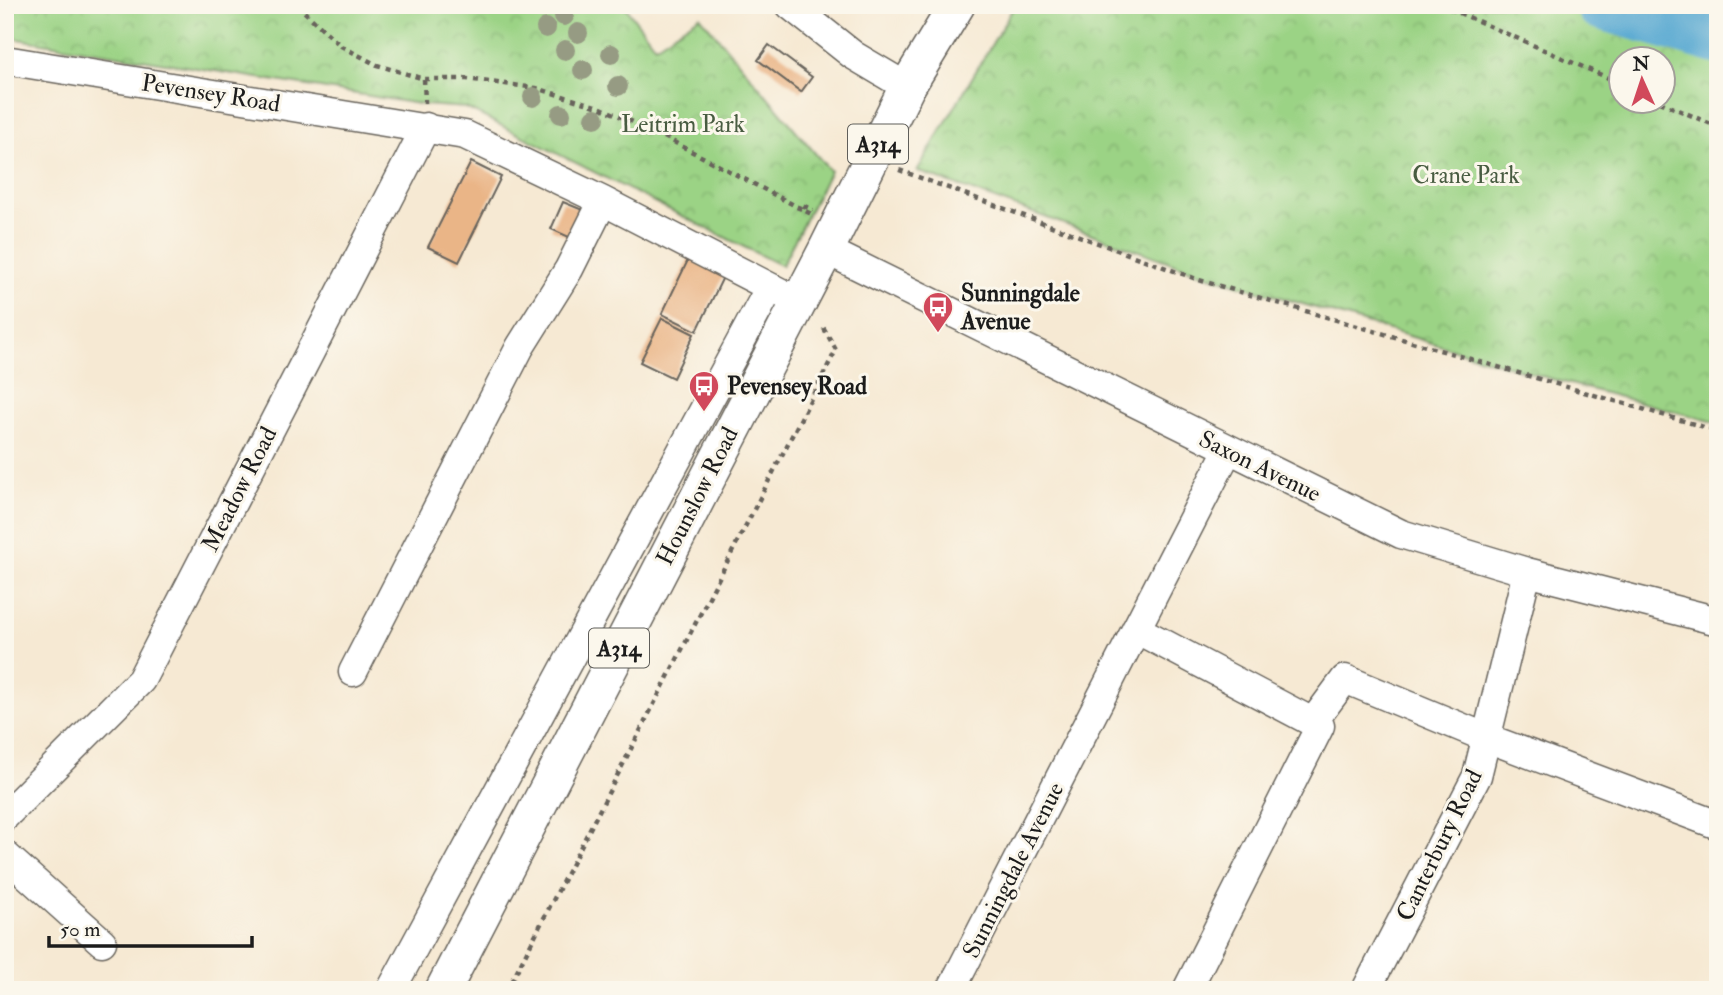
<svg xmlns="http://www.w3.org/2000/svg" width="1723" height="995" font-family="'IM FELL Double Pica',serif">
	<defs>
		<pattern id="park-crowns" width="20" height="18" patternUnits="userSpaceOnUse" patternTransform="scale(1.75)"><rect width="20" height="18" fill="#9bd385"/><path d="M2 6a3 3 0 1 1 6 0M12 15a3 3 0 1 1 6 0" fill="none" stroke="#85b572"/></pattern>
	</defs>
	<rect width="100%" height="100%" fill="#fbf7ec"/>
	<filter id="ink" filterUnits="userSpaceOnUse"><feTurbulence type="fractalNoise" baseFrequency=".0143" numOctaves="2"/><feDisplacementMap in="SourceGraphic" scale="14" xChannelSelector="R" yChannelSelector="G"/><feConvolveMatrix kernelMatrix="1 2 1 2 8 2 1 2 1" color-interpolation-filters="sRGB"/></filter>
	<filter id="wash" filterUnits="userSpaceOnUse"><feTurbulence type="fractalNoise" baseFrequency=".00686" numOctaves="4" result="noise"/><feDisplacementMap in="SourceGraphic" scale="28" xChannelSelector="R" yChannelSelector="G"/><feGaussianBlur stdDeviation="1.57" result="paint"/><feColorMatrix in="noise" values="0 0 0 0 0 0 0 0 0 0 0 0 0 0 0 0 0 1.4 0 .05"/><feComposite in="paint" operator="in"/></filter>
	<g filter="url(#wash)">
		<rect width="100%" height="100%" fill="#f6e9d3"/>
		<path fill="url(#park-crowns)" stroke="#5c7850" stroke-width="2" fill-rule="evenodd" d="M5,5h619l31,41 45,-30 130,155 -48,94 -4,-1 -312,-156 -41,-3 -420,-68z
			M1015,5h703v418l-170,-45 -348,-105 -283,-102zM1622,60h42v42h-42z"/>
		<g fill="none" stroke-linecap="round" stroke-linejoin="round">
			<path stroke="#56a8d1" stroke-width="49" d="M1600,5l118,35"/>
		</g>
		<g id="blocks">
			<path fill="#eab587" d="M769,45l43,32 -11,15 -43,-32z
				M471,162l30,15 -42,85 -31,-15z
				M563,202l27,11 -12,28 -27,-12z
				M689,258l35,17 -27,56 -35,-17z
				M662,318l32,16 -21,44 -33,-16z"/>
		</g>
	</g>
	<g filter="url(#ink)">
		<use href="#blocks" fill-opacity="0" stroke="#68645c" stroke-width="2"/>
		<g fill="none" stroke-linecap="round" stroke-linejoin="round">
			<g stroke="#68645c" stroke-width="31">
				<path id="minor" d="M790,5l63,50 54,32
					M5,60l460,75 138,66 194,100
					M826,250l575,284 126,38 191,49
					M1136,629l184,97 -133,264
					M353,672l167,-325 49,-78 34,-68
					M1313,722l32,-43 142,59 231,87
					M5,816l136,-136 285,-553
					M5,855l97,87
					M391,990l378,-701
					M951,990l277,-540
					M1366,990l111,-214 50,-204"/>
			</g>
			<g stroke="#68645c" stroke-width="38">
				<path id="major" d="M443,990l383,-740 81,-163 50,-82"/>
			</g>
			<path stroke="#68645c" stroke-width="4.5" stroke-dasharray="5 5" stroke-linecap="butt" d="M297,5l44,41 36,19 47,14h43l69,9 63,19 50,22 162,85
				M1441,5l181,79
				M424,79l1,24
				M1660,102l58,25
				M899,170l300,110 519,151
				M798,210l2,-6 13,6
				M507,990l329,-640 -14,-25"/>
			<use href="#minor" stroke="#fff" stroke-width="28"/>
			<use href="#major" stroke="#fff" stroke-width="35"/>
		</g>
		<g fill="#969b83">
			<circle cx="564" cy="16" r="10"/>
			<circle cx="546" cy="28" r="10"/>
			<circle cx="578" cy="33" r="10"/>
			<circle cx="565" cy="50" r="10"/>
			<circle cx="611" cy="54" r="10"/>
			<circle cx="583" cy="70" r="10"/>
			<circle cx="618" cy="86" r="10"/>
			<circle cx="533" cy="97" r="10"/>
			<circle cx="561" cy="114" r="10"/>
			<circle cx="595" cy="118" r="10"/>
		</g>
	</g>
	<defs>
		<g id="bus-pin" transform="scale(1.575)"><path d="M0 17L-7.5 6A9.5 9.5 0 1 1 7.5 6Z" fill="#d1495b" stroke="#fbf7ec"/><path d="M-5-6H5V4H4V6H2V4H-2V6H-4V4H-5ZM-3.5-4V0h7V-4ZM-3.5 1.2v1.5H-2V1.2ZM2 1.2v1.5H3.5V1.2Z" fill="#fff"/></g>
	</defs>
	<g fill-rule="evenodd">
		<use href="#bus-pin" x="938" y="307"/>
		<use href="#bus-pin" x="704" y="386"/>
	</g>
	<g text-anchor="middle" stroke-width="6" stroke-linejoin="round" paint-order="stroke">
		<g fill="#fbf7ec" stroke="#5f5e5a" stroke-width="2">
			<rect x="848" y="124.5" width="60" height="39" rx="5"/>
			<rect x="589" y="628.5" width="60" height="39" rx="5"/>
		</g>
		<g font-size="23" font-weight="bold" fill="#1c1c1c">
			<text x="878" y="152">A314</text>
			<text x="619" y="656">A314</text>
		</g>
		<g font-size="24" fill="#1c1c1c" stroke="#fbf7ec">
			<text transform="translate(211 93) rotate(9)" y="8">Pevensey Road</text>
			<text transform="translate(1260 466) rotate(26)" y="8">Saxon Avenue</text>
			<text transform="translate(239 489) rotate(-63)" y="8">Meadow Road</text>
			<text transform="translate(697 496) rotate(-63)" y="8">Hounslow Road</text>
			<text transform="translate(1439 845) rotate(-64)" y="8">Canterbury Road</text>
			<text transform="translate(1013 870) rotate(-63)" y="8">Sunningdale Avenue</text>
		</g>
		<g font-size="24" fill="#485c41" stroke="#fbf7ec">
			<text x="683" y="132">Leitrim Park</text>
			<text x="1466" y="183">Crane Park</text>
		</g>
		<g font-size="24" font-weight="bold" fill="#1c1c1c" stroke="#fbf7ec" text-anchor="start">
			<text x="961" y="301">Sunningdale<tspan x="961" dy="28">Avenue</tspan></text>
			<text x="727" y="394">Pevensey Road</text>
		</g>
	</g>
	<rect width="1723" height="995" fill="none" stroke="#fbf7ec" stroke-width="28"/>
	<g transform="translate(1642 80) rotate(357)"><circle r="33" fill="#fbf7ec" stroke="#a29f99" stroke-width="2"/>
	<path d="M0-5L12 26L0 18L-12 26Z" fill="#d1495b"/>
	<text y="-10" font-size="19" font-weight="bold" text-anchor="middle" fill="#1c1c1c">N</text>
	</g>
	<path d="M49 936v10h203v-10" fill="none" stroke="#1c1c1c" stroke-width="3.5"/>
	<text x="60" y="936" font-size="21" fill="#1c1c1c" stroke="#fbf7ec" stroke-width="5" paint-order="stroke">50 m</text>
</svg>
